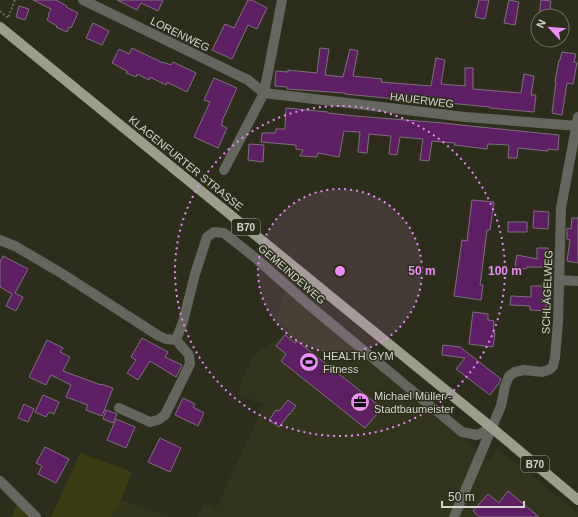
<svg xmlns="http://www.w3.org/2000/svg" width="578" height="517" font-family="Arial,sans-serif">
	<rect width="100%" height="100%" fill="#2c2e1b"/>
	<path fill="#32351b" d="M285,289l204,171 9,-12 80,65v4h-381l8,-15 11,7 48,-105 -27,-10 15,-38 37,-25 -13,-12z
		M121,500l50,17h-59z"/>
	<path fill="#3a3c13" d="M80,453l52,19 -11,28 -9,17h-61z
		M17,504l11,13h-17z"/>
	<path fill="#5d1e64" stroke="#807081" d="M33,0h23l11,6 -1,1 12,6 -7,15 -2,-1 -2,5 -11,-5 1,-1 -10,-6 2,-5h-1l3,-6z
		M117,0h46l-5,11 -17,-8 -4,7z
		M248,0h4l15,8 -10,21 -9,-4 -16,34 -20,-9 13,-26 9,4z
		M479,0h10l-4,19 -10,-2z
		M509,0l10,2 -4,23 -11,-2z
		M541,0l10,1 -2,15h-10z
		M19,6l10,3 -4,11 -9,-3z
		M93,23l16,8 -7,14 -16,-7z
		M132,48l31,15v-1l8,3 2,-3 23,11 -9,19 -20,-10 -1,3 -16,-8 -1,3 -12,-6 -1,3 -10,-4 1,-2 -15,-8 7,-14 10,5z
		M320,48l9,1 -4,26 18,2 7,-28 8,2 -5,25 29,3 -1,3 50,4 5,-28 9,2 -4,24 24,2v-18h8v21l48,4 3,-19 10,2 -3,19h5l-2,17 -44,-4v-1l-42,-4v1l-103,-10v-1l-58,-4v-2l-12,-1 1,-15 12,1v-2l29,3z
		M562,52l14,2 -2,8 3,1 -4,21 -6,-1 -5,32 -10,-2 4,-31h-1l4,-22h1z
		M214,78l23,10 -15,33h1l-2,4 6,3 -9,20 -24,-11 16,-35 -6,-2z
		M286,108l42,4v1l27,3 88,7 27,3 89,9 -1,15 -10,-1v2l-30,-3 -1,10h-9l1,-13 -21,-1 -1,5 -33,-4 1,-2 -23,-2 -3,20 -9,-1 3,-21 -23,-2 -3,18 -8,-1 2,-18 -22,-2 -2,19 -9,-1 2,-20 -16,-1 -5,26 -21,-4 -1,4 -17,-1 3,-6 -7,-1v-4l-35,-3 1,-9h13l1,-4h9z
		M249,144l15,1 -1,17 -15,-2z
		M472,200l22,2 -4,28h-3l-6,48 -1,7h3l-2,15 -27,-4 8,-56 5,1z
		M534,211l15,1 -1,17 -15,-1z
		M572,218h6v45l-11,-2 3,-21 -3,-1v-11l4,1z
		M508,222h19v10h-19z
		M537,248h11v12l5,1v6h-26l-1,2 -11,-2 2,-12 20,4z
		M3,256l25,13 -13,24 8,4 -7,14 -10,-5 6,-12 -12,-7v-25z
		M531,286h16l-1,25 -16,-1v-4l-20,-1 1,-9 20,1z
		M473,312l15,2v6l6,1 -1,12h2l-2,14 -24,-3z
		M285,335l10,8 2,-2 85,67 -17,20 -84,-67 5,-7 -10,-8z
		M142,338l26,14 -3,5 17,8 -6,12 -26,-16 -12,19 -11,-7 9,-13 -5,-3z
		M47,340l16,8 -3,4 10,5 -7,14 38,14v-1l12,4 -11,28 -16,-6 2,-5 -22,-8 5,-12 -20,-10 -5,10 -17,-8z
		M443,345l17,2 41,32 -2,4 -9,12 -34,-26 9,-11 -23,-3z
		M43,395l16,7 -5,12 -5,-2 -3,5 -11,-5z
		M183,398l12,6 -2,3 11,6 -6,13 -23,-11z
		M288,400l8,6 -7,9v-1l-10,13 -10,-7 7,-10 3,1z
		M24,404l10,5 -6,13 -10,-4z
		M106,410l11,4 -4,9 -10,-4z
		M116,419l19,8 -9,21 -19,-8z
		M160,438l21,10 -11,24 -22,-10z
		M45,447l24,12 -13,24 -18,-9 4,-8 -6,-3z
		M508,491l31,26h-59l-7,-6 15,-17 11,9z"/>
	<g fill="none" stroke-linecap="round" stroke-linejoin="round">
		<path stroke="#6b6d5d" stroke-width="2" stroke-dasharray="2 2" stroke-linecap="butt" d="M0,11l8,7 7,-18"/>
		<path stroke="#65665d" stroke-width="10" d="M83,0l165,80 16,13
			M264,93l201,24 113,9
			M224,170l40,-77 18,-93
			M0,240l15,6 46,27 98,63 7,3 10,1 7,-18 12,-48 12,-37 7,-5 10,1 29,23 56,49 153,127 15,3 15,-7
			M559,280l19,1
			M119,408l31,14 8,-2 7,-5 25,-51 -1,-9 -13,-15
			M0,481l36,36
			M454,517l47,-111 4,-20 4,-10 6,-4 9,-2 18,2 6,-2 2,-1 3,-3 2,-8 3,-36 3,-114 17,-91"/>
		<path stroke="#9c9e8c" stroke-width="10" d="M0,27l492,401 86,72"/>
	</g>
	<circle cx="340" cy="271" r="82" fill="#ee8cf9" fill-opacity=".12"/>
	<g fill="none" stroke="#ee8cf9" stroke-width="2" stroke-dasharray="2 4">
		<circle cx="340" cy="271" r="82"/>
		<circle cx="340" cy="271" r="165"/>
	</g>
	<defs>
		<g id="stadium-disc" transform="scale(1)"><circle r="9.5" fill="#ee8cf9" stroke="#2c2e1b"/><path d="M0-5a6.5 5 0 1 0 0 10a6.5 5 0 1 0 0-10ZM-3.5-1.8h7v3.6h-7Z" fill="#111"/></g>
		<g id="office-disc" transform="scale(1)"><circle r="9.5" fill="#ee8cf9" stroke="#2c2e1b"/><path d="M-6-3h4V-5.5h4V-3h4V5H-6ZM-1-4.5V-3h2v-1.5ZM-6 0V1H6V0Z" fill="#111"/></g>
	</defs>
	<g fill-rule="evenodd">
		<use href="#stadium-disc" x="309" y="362"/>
		<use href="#office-disc" x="360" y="402"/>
	</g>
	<g text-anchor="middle" stroke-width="3" stroke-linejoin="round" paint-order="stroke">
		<g fill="#2c2e1b" stroke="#a2a496" stroke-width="1">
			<rect x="232" y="219" width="28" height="16" rx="3"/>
			<rect x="521" y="456" width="28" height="16" rx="3"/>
		</g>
		<g font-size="10" font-weight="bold" fill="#d5d7cb">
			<text x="246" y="231">B70</text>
			<text x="535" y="468">B70</text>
		</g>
		<g font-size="11" fill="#d5d7cb" stroke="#2c2e1b">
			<text transform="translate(180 34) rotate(26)" y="4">LORENWEG</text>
			<text transform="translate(422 100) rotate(7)" y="4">HAUERWEG</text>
			<text transform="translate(186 163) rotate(39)" y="4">KLAGENFURTER STRASSE</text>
			<text transform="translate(292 274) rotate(41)" y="4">GEMEINDEWEG</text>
			<text transform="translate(547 292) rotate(-88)" y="4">SCHLÄGELWEG</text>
		</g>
		<g font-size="11" fill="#d5d7cb" stroke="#2c2e1b" text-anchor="start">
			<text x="323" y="360">HEALTH GYM<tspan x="323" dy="13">Fitness</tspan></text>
			<text x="374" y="400">Michael Müller -<tspan x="374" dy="13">Stadtbaumeister</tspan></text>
		</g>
	</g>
	<circle cx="340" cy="271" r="6" fill="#ee8cf9" stroke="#2c2e1b" stroke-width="2"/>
	<g font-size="12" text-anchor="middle" font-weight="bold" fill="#ee8cf9" stroke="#2c2e1b" stroke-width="3" stroke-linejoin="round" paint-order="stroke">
		<text x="422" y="275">50 m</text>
		<text x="505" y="275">100 m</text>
	</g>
	<g transform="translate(550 28) rotate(296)"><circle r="19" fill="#2c2e1b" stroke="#707261"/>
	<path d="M0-3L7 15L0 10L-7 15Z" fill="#ee8cf9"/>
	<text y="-6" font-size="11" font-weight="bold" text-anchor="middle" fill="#d5d7cb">N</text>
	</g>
	<path d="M442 501v6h82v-6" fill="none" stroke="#d5d7cb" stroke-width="2"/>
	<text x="448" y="501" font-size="12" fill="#d5d7cb" stroke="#2c2e1b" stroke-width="3" paint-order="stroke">50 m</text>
</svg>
